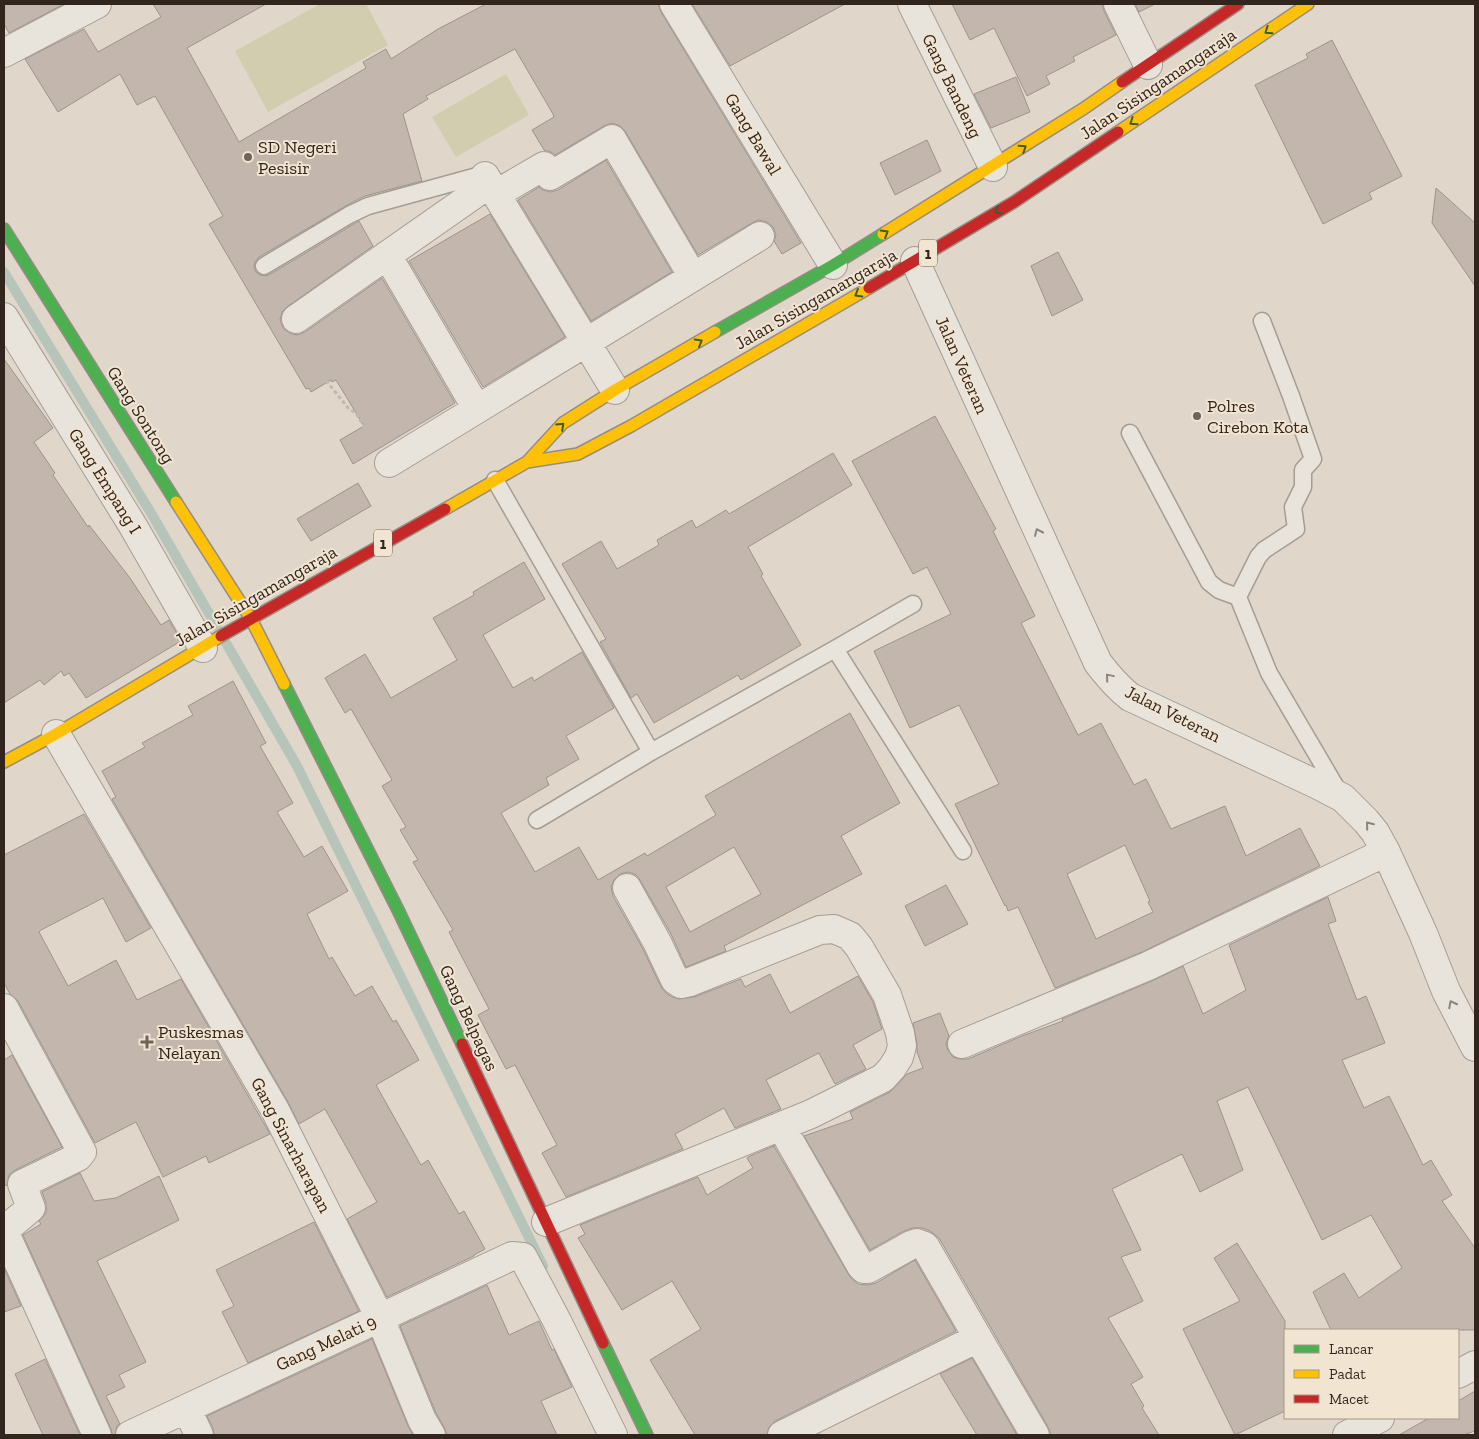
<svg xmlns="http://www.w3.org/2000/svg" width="1479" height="1439" font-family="'Zilla Slab',serif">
	<rect width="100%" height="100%" fill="#e0d7ca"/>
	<path fill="#d1cdae" d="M320,4h46l22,41 -120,67 -33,-61z
		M506,74l23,41 -73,42 -24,-40z"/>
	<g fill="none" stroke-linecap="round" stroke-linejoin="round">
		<path stroke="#b6c4b9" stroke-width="10" d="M4,272l147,241 146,253 246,500"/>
	</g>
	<path fill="#c3b6ac" stroke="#9f938b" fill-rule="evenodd" d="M4,4h60l-55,29 -5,-9z
		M153,4h113l-79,44 52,94 127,-74 -3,-6 23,-13 5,10 47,-30 48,-25h172l3,8 140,231 -19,11 -8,-13 2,-6 -3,-8 -6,-5 -8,-2 -7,3 -54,32 -73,-124 -5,-5 -8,-3 -8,3 -49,29 -4,-3 -7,-2 -12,-20 22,-13 -1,-3 -38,-65 -89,47 2,3 -25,15 19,67 -57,15 -16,8 -90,53 -4,5 -1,5 2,5 4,3 5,1 4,-1 90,-54 14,25 -86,61 -5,5 -2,8 3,8 7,5 7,2 8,-3 77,-54 73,125 -102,61 -13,-24 24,-14 -28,-46 -4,2 -1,-2 -20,12 -2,-4 -3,1 -97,-165 14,-8 -68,-120 -18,9 -17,-31 -62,38 -33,-53 59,-30 14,23 63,-35z
		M692,4h153l-115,62z
		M952,4h150l2,7 12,24 -43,22 2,4 -29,15 4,8 -23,12 -33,-68 -24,12z
		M1135,4h20l-16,8z
		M1332,40l70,136 -33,17 3,6 -49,25 -68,-139 53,-27 -2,-4z
		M1016,77l14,35 -39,16 -17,-34z
		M927,140l14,31 -46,24 -15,-32z
		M606,160l66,112 -81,49 -73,-121 21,-13 4,3 7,2 8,-2z
		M1436,188l39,35v63l-43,-63z
		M490,214l75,123 -82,50 -74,-126z
		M1058,252l25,48 -31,16 -21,-50z
		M4,359l49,69 -19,14 21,31 -2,2 35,52 1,-2 41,53 31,47 8,-5 12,21 -95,57 -17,-25 -5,3 -3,-5 -17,14 -4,-5 -36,23z
		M935,416l61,113 -3,2 42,85 -14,7 57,112 23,-12 33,62 12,-6 25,50 54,-23 21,50 54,-28 20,38 -178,86 -87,36 -37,-81 -10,4 -2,-6 -1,1 -50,-102 44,-20 -40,-79 -49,23 -36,-77 77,-37 -24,-47 -14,7 -61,-113zM1125,845l25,56 -2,1 5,10 -57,27 -29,-65z
		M833,453l19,32 -104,62 15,27 -2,2 40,69 -60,35 -3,-5 -84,48 -17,-29 -6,4 -31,-56 6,-3 -44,-75 39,-23 16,28 42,-24 -2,-5 35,-20 4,8 30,-18 3,4z
		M358,483l13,23 -60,35 -14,-22z
		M524,562l21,37 -62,36 30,53 19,-11 2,4 48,-29 32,56 -48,28 13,23 -33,19 3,7 -48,28 34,59 44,-25 19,33 47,-27 2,3 69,-41 -11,-19 145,-83 50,90 -59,33 21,38 -138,72 2,5 -40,16 -15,-33 -31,-54 -5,-6 -7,-2 -8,2 -6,6 -3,7 2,9 30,53 18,38 5,6 6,4 7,2 15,-2 47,-18 4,8 25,-13 20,39 68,-37 15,26 9,27 -29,16 13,24 -31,15 -16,-31 -53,27 15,29 -46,19 -11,-20 -49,26 8,15 -117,48 -24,-44 15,-8 -42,-80 -9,4 -28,-54 11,-6 -40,-77 4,-2 -40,-68 5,-2 -18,-30 6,-3 -24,-41 10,-6 -41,-71 -6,4 -20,-35 40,-24 26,44 66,-38 -24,-42 41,-23 -1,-3zM734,847l27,47 -71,38 -24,-45z
		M233,681l33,62 -6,3 33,57 -16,9 27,45 18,-11 26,45 -41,23 22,45 3,-2 23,39 17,-10 21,36 3,-2 23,40 -43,25 45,80 7,-5 31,54 5,-3 21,38 -11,6v1l-87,41 -40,-78 30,-17 -52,-93 -26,15 -11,-22 -176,-303 4,-2 -14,-26 43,-24 -3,-4 51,-28 -5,-9z
		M84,814l67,114 -25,14 -23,-44 -62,32 -2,2 29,54 48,-26 21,40 44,-21 89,155 -61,29 -3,-7 -43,21 -27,-55 -41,21 -77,-142 -8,-7 -6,-11v-128z
		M946,885l22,39 -43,22 -20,-40z
		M1328,897l8,24 -8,3 29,76 9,-4 19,47 -43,17 22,48 25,-12 34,69 8,-5 21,35 -10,6 33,47v82h-144l-18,-38 31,-19 15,25 43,-30 -31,-53 -49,25 -74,-153 -31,14 26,69 -43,22 -18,-38 -70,35 29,61 -20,7 22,44 -35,17 35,59 -12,7 13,22 -2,2 17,27h-108l-3,-8 -109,-189 -9,-7 -8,-3h-10l-8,3 -34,19 -66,-114 49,-17 -3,-7 40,-20 17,-18 16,-6 -6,-16v-8l-4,-21 27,-10 9,23 -3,7 2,7 5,7 7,2h8l54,-23 41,-15 -1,-2 92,-39 29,-14 20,48 43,-24 -17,-45z
		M12,1055l50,92 -47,23 -6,5 -2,10 -3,1v-126z
		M774,1146l76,131 8,7 10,1 8,-2 39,-23 41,71 -181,90 -6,6 -2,8h-72l-45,-75 51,-31 -29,-48 -50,29 -44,-72 7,-4 -5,-9 118,-48 9,18 46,-27 -6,-10 3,-2z
		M80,1173l14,28 22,-3 43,-22 20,44 -82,41 49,101 -27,13 6,12 -19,9 14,28 -3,2 -2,9h-3l-1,-6 -88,-194 18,-11 -2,-3 7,-8v-10l-4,-11z
		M314,1222l45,89 -111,52 -26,-51 12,-6 -18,-36z
		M1237,1243l48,78v90l-50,24 -52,-106 57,-28 -26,-43z
		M4,1268l17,38 -17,6z
		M487,1285l22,50 30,-14 13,29 2,-1 17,36 1,2 -31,14 16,34h-110l-3,-8 -8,-14 -36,-87z
		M372,1339l36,87 5,9h-199l-1,-7 -6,-12z
		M972,1358l45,77h-40l-37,-61z
		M45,1359l35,76h-37l-13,-28 -15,-33z
		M1475,1391v40l-12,4h-64l30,-17h29v-17z"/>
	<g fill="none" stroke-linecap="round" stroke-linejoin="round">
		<g stroke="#a59d94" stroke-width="19">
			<path id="lane" d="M264,266l85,-51 19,-9 113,-31 4,1
				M1262,321l29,75 22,63 -10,11v17l-10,20 3,22 -32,21 -6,7 -20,40 31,76 71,121
				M1130,433l79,149 10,8 19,7
				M495,480l156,272 -114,68
				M835,649l128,202
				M651,752l184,-103 78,-45"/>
		</g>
		<g stroke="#a59d94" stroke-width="30">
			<path id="street" d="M674,4l159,261
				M912,4l81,163
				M1118,4l30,61
				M4,53l93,-49
				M485,176l130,214
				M496,194l48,-28 6,10 62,-37 81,138
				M387,255l90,154
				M915,261l183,402c10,13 19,24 32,34l188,88 25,13 23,23 9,11 11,20 37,81 23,58 29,56
				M4,317l129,209 70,122
				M296,319l193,-135
				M389,463l371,-227
				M56,734l219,376 105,208 42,102 9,15
				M4,1008l78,144 -4,5 -56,27 9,24 -24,20 -2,5 92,202
				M962,1044l186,-78 238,-114
				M781,1126l80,140 3,3h4l43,-24 6,-2 8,3 53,92
				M546,1222l265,-108 72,-36 9,-10 7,-11 3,-11 -2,-13 -13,-38 -28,-48 -9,-11 -16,-7 -14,1 -130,52 -9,2 -6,-4 -18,-38 -30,-54
				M1458,1374l17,-9
				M187,1409l12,26
				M130,1435l382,-179 11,1 34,64 56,114
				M782,1435l196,-97 57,97
				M1347,1435l33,-17"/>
		</g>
		<g stroke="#958c84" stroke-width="14">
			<path id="fast" d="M4,229l172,273
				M715,332l118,-67 50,-31
				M284,684l114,226 64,134
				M603,1343l44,92"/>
		</g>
		<g stroke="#958c84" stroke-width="14">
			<path id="slow" d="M1118,132l190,-128
				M883,234l200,-125 39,-27
				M527,462l51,-8 53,-28 238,-138
				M176,502l75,117 33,65
				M445,509l82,-47 36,-39 52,-33 100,-58
				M4,762l52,-28 165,-98"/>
		</g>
		<g stroke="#958c84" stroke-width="14">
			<path id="jam" d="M1122,82l116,-78
				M869,288l145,-86 104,-70
				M221,636l224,-127
				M462,1044l141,299"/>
		</g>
		<path stroke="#c1bab3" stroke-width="3" stroke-dasharray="4 2.5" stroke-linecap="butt" d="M308,346l16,32 25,31 7,4 15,26"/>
		<use href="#lane" stroke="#e8e3db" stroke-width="16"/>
		<use href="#street" stroke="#e8e3db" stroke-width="28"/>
		<use href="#fast" stroke="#4caf50" stroke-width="11"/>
		<use href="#slow" stroke="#ffc107" stroke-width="11"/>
		<use href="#jam" stroke="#c62828" stroke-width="11"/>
	</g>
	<defs><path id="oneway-chevron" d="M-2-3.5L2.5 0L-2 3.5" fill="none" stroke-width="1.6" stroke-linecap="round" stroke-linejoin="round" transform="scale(1.25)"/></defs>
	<g stroke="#3c5c32">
		<use href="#oneway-chevron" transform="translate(1268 31) rotate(146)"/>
		<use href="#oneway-chevron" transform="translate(1133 122) rotate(146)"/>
		<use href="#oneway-chevron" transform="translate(1023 148) rotate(-33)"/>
		<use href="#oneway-chevron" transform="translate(998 211) rotate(149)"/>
		<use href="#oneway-chevron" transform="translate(885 233) rotate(-31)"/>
		<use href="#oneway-chevron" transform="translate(858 294) rotate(150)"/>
		<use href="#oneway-chevron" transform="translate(699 342) rotate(-30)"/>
		<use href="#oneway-chevron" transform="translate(561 426) rotate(-43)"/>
	</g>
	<g stroke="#8d847c">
		<use href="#oneway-chevron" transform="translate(1038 532) rotate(-114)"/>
		<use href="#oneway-chevron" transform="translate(1109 677) rotate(-130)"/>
		<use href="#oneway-chevron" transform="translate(1369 825) rotate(-129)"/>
		<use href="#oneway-chevron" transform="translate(1452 1004) rotate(-117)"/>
	</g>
	<g fill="#6f635a" stroke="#f1e4d1" stroke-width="2">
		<circle cx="248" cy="157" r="5"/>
		<circle cx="1197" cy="416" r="5"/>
		<path d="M144.5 1034.5h5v5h5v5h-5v5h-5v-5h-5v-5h5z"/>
	</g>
	<g text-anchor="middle" stroke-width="4" stroke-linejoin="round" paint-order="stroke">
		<g fill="#f1e4d1" stroke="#6b5e54" stroke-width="1">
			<rect x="919" y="239.5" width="18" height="27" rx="4"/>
			<rect x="374" y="529.5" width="18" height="27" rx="4"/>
		</g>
		<g font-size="16" font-weight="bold" fill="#32251e">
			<text x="928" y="259">1</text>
			<text x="383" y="549">1</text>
		</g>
		<g font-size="18" fill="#32251e" stroke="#f1e4d1">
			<text transform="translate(1158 84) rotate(-34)" y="6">Jalan Sisingamangaraja</text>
			<text transform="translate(952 86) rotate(64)" y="6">Gang Bandeng</text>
			<text transform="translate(753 134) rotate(59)" y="6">Gang Bawal</text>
			<text transform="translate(816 299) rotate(-30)" y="6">Jalan Sisingamangaraja</text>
			<text transform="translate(962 365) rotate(66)" y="6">Jalan Veteran</text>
			<text transform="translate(141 415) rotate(58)" y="6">Gang Sontong</text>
			<text transform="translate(105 481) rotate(58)" y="6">Gang Empang I</text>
			<text transform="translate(256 596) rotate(-30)" y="6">Jalan Sisingamangaraja</text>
			<text transform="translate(1173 714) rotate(27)" y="6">Jalan Veteran</text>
			<text transform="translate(469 1018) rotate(65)" y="6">Gang Belpagas</text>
			<text transform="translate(291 1145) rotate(62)" y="6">Gang Sinarharapan</text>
			<text transform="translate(326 1343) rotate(-25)" y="6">Gang Melati 9</text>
		</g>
		<g font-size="18" fill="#32251e" stroke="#f1e4d1" text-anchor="start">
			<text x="258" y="153">SD Negeri<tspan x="258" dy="21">Pesisir</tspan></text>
			<text x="1207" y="412">Polres<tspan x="1207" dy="21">Cirebon Kota</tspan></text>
			<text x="158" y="1038">Puskesmas<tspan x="158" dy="21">Nelayan</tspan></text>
		</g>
	</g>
	<rect width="1479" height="1439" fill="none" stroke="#32251e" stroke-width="10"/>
	<rect x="1284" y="1329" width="175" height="90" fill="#f1e4d1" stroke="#a59889"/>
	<rect x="1294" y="1345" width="25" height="8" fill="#4caf50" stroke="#a59889"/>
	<text x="1329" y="1354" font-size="15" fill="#32251e">Lancar</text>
	<rect x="1294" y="1370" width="25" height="8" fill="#ffc107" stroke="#a59889"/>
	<text x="1329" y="1379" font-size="15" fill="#32251e">Padat</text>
	<rect x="1294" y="1395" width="25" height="8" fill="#c62828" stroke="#a59889"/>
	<text x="1329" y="1404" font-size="15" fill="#32251e">Macet</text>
</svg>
